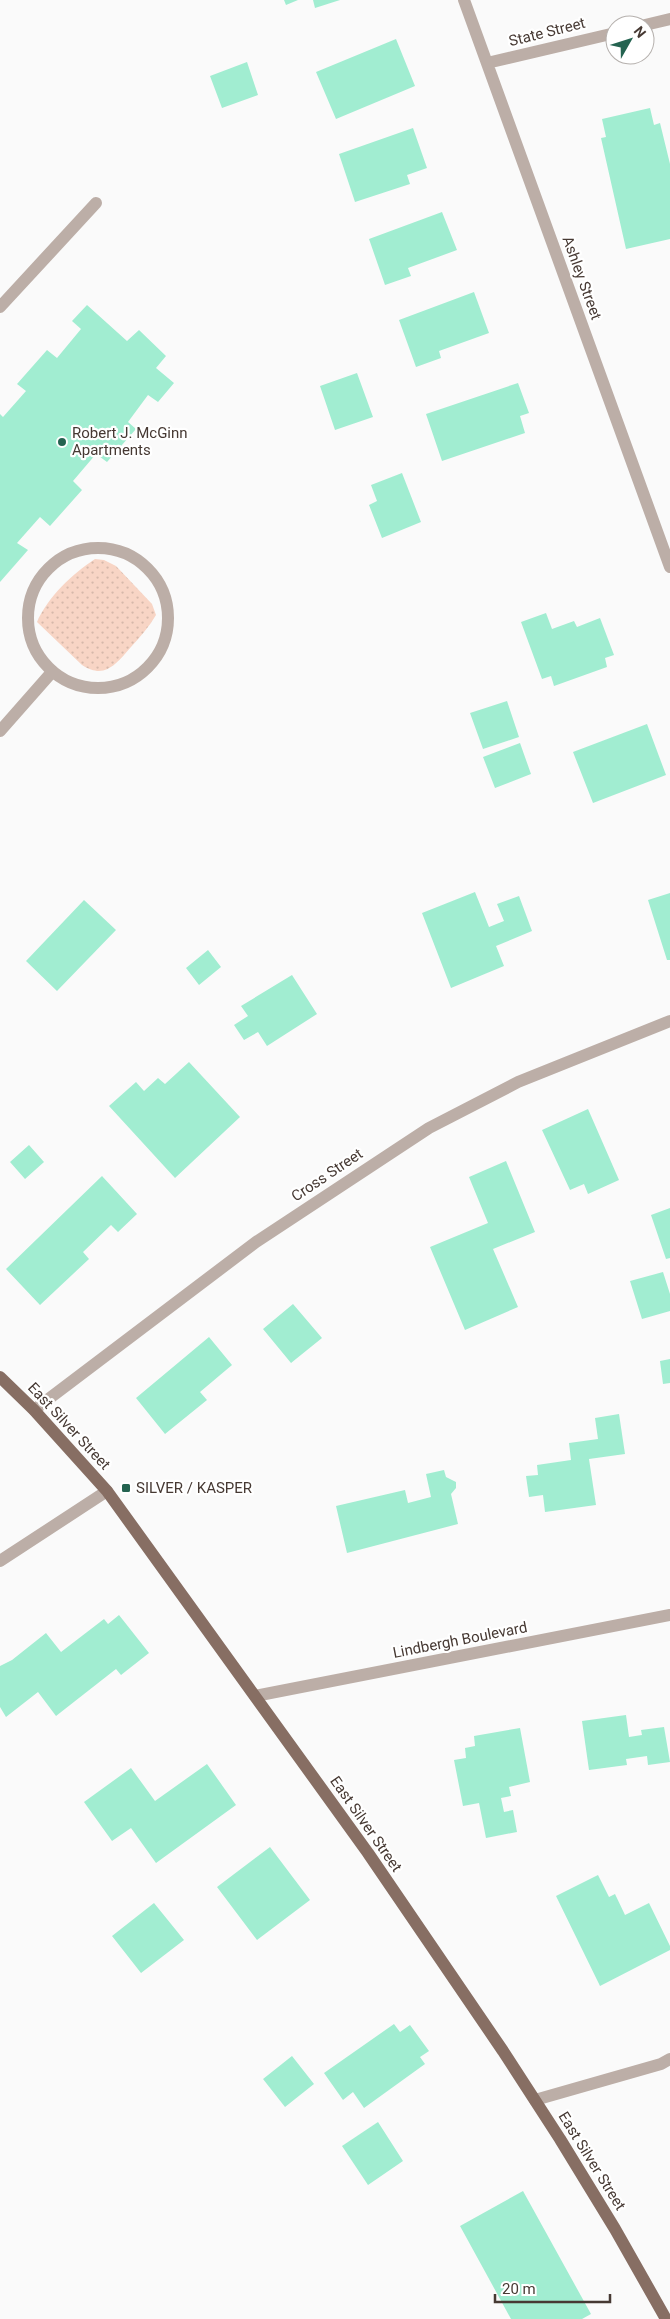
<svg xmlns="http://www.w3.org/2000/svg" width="670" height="2319" font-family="Roboto,sans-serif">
	<defs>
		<pattern id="green-dots" width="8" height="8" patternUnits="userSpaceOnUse" patternTransform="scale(1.25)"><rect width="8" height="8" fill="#f8d5c5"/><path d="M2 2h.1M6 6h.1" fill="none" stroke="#d6b8aa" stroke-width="1.8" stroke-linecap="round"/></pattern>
	</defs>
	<rect width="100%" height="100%" fill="#fafafa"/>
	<path fill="url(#green-dots)" d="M95,559l9,1 12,6 36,38 4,11c-7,12 -16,22 -25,32 -15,17 -26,33 -49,18l-45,-43c11,-25 35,-48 58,-63z"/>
	<path fill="#a1edd1" d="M284,0h14l-12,5z
		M313,0h27l-25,8z
		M396,39l19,47 -79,33 -20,-47z
		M247,62l11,33 -36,13 -12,-32z
		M650,108l4,17 6,-2 10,41v75l-44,10 -25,-111 5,-1 -4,-18z
		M413,128l14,40 -20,7 3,9 -55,18 -16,-48z
		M442,212l15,38 -49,18 3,8 -26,9 -16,-46z
		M474,292l15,41 -50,18 2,7 -25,9 -17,-47z
		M87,305l40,36 12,-11 27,26 -10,12 18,15 -16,19 -10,-7 -20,27 8,7 -29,33 -11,-8 -23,27 9,9 -32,36 -10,-9 -23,26 11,7 -28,32v-168l3,3 23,-26 -9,-7 30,-34 10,8 24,-29 -9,-8z
		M357,373l16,44 -38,13 -15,-44z
		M518,383l11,30 -9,3 5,17 -83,28 -16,-47z
		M402,473l19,49 -39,16 -13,-33 8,-4 -6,-16z
		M546,613l6,16 22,-8 3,6 23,-9 14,37 -9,3 2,9 -53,19 -3,-10 -9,3 -21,-57z
		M507,701l12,36 -36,12 -13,-36z
		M647,724l19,51 -73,28 -20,-51z
		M520,743l11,31 -36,14 -12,-31z
		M475,892l14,35 15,-6 -7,-17 22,-8 13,35 -36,15 8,20 -53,22 -29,-75z
		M670,893v67h-3l-19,-60z
		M84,900l32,30 -59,61 -31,-30z
		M208,950l13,17 -22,18 -13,-17z
		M292,975l25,39 -50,32 -9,-14 -14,8 -10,-15 14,-9 -7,-10z
		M189,1062l51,55 -65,61 -66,-72 27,-24 8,9 14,-13 7,6z
		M588,1109l31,71 -31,14 -4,-10 -14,6 -28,-60z
		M29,1145l15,17 -19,17 -15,-17z
		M506,1161l29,71 -42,17 25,58 -53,23 -35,-83 58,-24 -19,-46z
		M102,1176l35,38 -19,18 -7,-7 -28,27 6,7 -49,46 -34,-36z
		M670,1208v50l-4,1 -15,-44z
		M663,1272l7,22v17l-28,8 -12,-38z
		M293,1304l29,34 -31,25 -28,-34z
		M209,1337l23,28 -32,27 7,8 -42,34 -29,-36z
		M670,1359v24l-7,1 -3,-23z
		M619,1414l6,40 -36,5 7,46 -51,7 -2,-17 -14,2 -3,-21 12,-1 -1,-10 34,-5 -2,-17 29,-4 -3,-21z
		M444,1470l2,7 10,5v6l-5,6 7,30 -111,29 -11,-47 69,-16 3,13 23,-6 -5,-23z
		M119,1615l30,38 -28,22 -5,-6 -60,47 -18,-24 -32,25 -6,-10v-41l12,-6 34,-27 15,19 43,-33 4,5z
		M626,1715l3,22 13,-2 -1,-5 23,-3 6,35 -22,3 -1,-9 -21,3 1,6 -38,5 -7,-49z
		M520,1728l10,54 -21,5 2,9 -10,2 3,14 9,-2 4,22 -31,6 -7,-35 -16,3 -9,-46 12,-2 -1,-10 10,-2 -1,-10z
		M207,1764l29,41 -80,58 -25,-35 -19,13 -28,-39 47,-34 24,33z
		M270,1847l40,53 -53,40 -40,-53z
		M598,1875l11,22 6,-3 10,21 24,-12 21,43v4l-70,36 -44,-90z
		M154,1903l30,37 -43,33 -29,-37z
		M394,2024l6,8 10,-7 19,26 -9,6 5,7 -61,44 -11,-16 -10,8 -19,-27z
		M292,2056l22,28 -29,23 -22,-28z
		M378,2122l25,39 -35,24 -26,-39z
		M523,2191l68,123 -9,5h-71l-51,-93z"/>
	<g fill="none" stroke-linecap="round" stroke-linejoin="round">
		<path stroke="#bcaea7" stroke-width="12" d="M464,0l206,567
			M645,25l25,-6
			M487,63l128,-30
			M0,307l96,-104
			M28 618a70 70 0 1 1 140 0a70 70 0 1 1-140 0Z
			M0,731l52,-59
			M34,1410l222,-168 173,-114 89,-46 152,-61
			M0,1561l107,-70
			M255,1696l415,-81
			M535,2100l126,-36 9,-5"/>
		<path stroke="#876e63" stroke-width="12" d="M0,1377l34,33 73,81 261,362 135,198 57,88 55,90 51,90"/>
	</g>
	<g fill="#246350" stroke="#fff" stroke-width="2">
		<circle cx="62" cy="442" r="5"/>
		<rect x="121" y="1483" width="10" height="10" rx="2.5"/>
	</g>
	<g text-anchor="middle" stroke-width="4.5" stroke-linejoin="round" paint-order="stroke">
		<g font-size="15" fill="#463933" stroke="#fff">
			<text transform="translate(547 32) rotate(-14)" y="5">State Street</text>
			<text transform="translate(582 278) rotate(70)" y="5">Ashley Street</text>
			<text transform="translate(327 1175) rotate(-34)" y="5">Cross Street</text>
			<text transform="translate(69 1426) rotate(47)" y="5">East Silver Street</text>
			<text transform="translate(460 1640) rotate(-11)" y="5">Lindbergh Boulevard</text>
			<text transform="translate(366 1824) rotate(55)" y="5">East Silver Street</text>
			<text transform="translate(592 2161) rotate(58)" y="5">East Silver Street</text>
		</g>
		<g font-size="15" fill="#463933" stroke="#fff" text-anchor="start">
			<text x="72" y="438">Robert J. McGinn<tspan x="72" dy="17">Apartments</tspan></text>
			<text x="136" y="1493">SILVER / KASPER</text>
		</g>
	</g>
	<g transform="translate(630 40) rotate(51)"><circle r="24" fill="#ffffff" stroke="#b5b0ad"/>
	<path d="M0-4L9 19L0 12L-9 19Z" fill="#246350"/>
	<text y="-8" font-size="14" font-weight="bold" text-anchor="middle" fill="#463933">N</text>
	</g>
	<path d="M495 2294v8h115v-8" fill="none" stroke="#463933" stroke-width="2.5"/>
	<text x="502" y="2294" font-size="15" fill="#463933" stroke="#ffffff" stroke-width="4" paint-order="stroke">20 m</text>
</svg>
